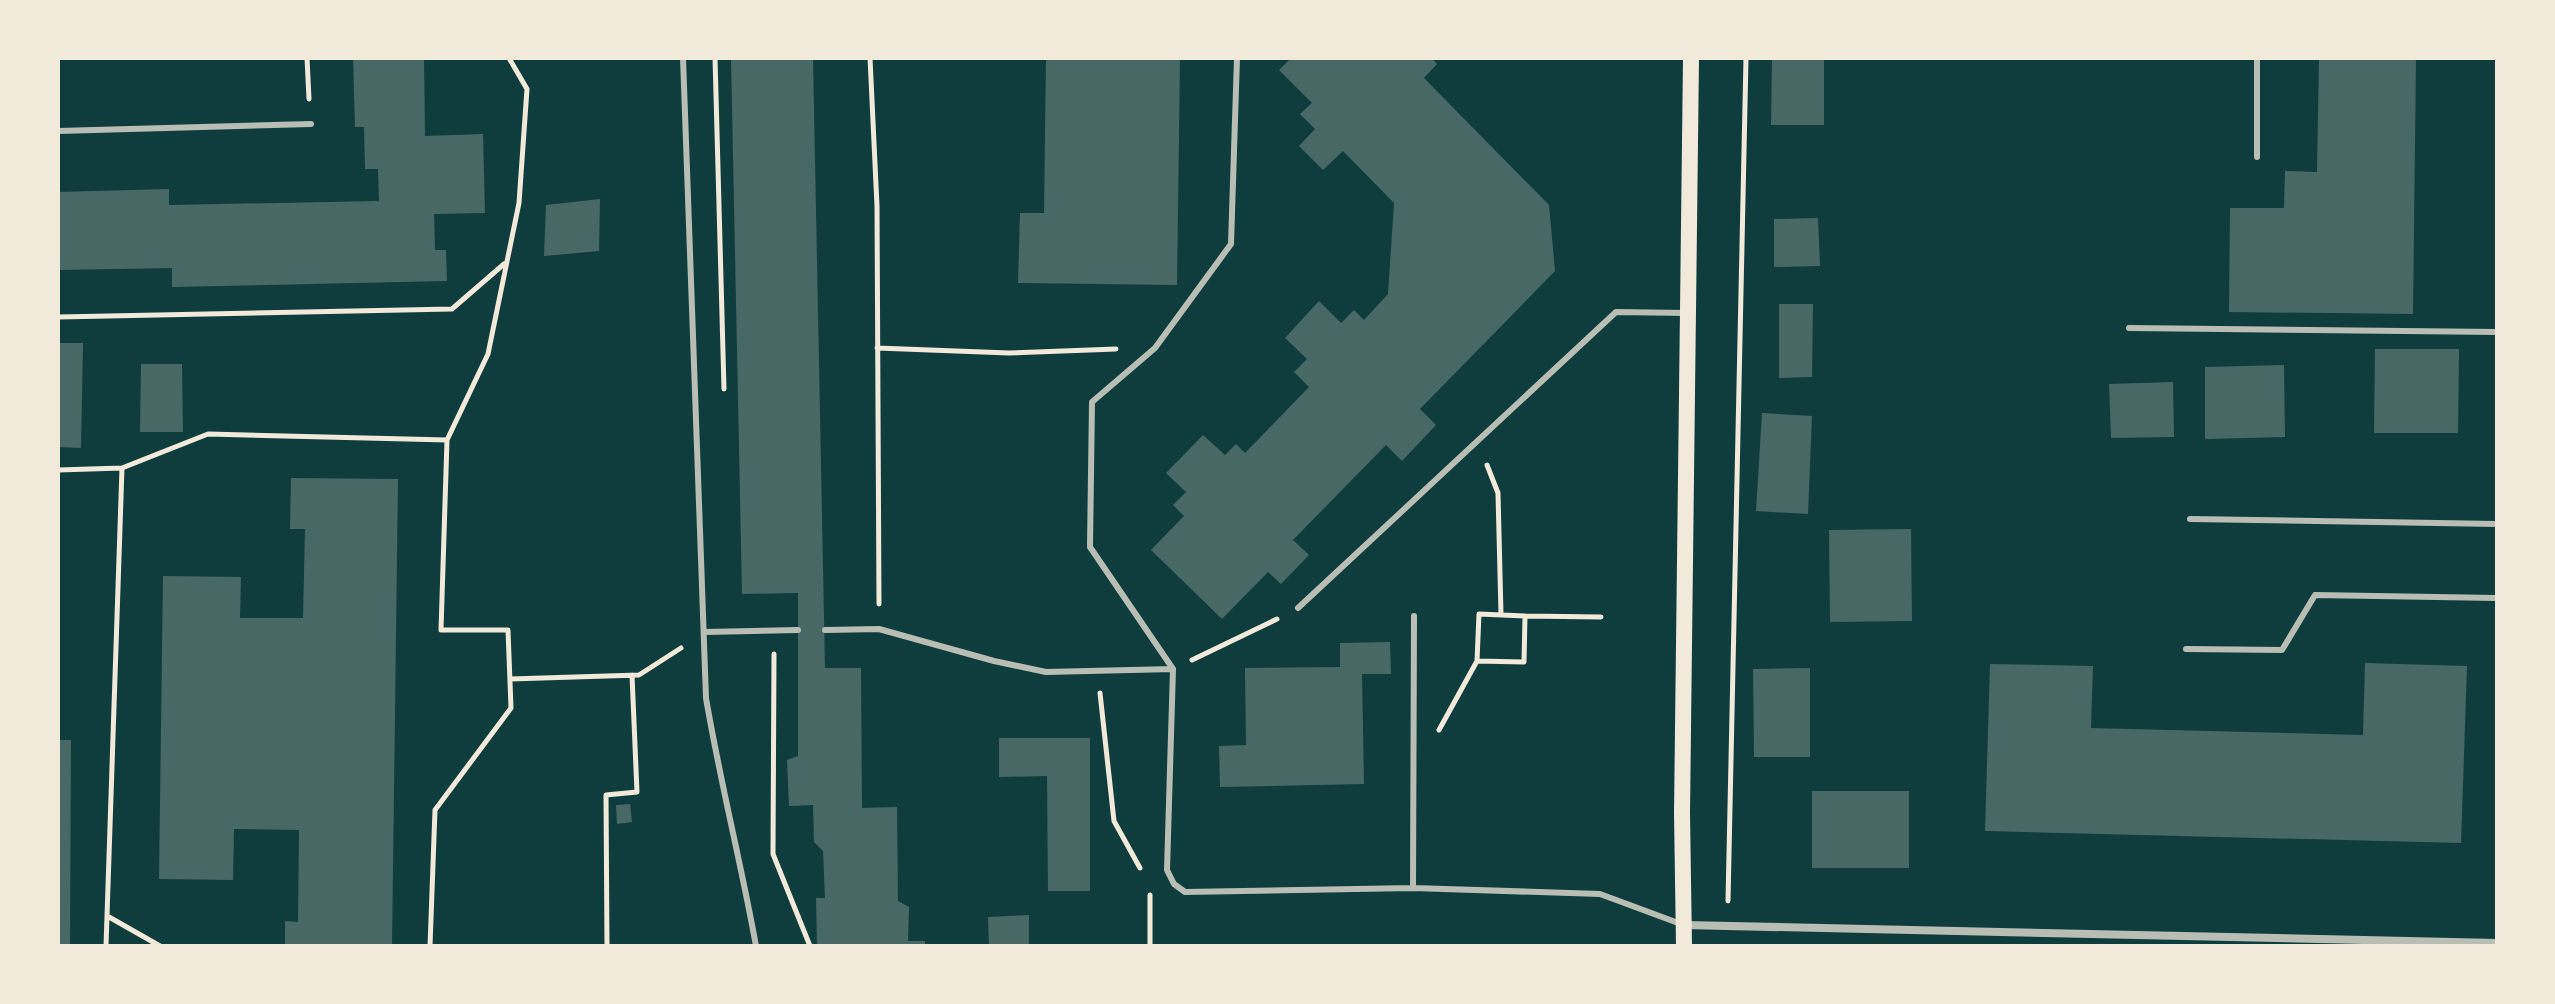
<svg xmlns="http://www.w3.org/2000/svg" width="2555" height="1004" font-family="Roboto,sans-serif">
	<rect width="100%" height="100%" fill="#0f3d3e"/>
	<path fill="#486865" d="M353,58h71l1,78 58,-2 2,79 -51,1 1,36h11l1,31 -275,6v-19l-114,2v-78l111,-3v16l210,-4 -1,-32h-13l-1,-42h-9z
		M731,58h82l12,610h36l1,140 35,-1 1,94 11,6 -1,34h17v5h-108l-1,-48h9l-2,-47 -9,-9 -1,-37 -24,1 -2,-46 11,-4v-163l-56,1z
		M1046,58h134l-3,227 -159,-2 2,-70h24z
		M1291,58h141l5,6 -13,14 125,127 6,66 -135,138 16,16 -34,36 -16,-16 -93,95 16,15 -28,29 -13,-12 -46,47 -71,-69 33,-34 -11,-11 13,-13 -20,-19 37,-38 22,20 11,-11 9,9 64,-66 -15,-15 13,-13 -22,-21 34,-37 22,22 13,-13 10,10 24,-26 6,-91 -51,-52 -20,19 -24,-24 16,-17 -15,-15 12,-11 -33,-33z
		M1772,58h52v67h-53z
		M2319,58h97l-3,256 -184,-2 1,-104h54l1,-37 32,1z
		M600,199l-1,52 -55,5 2,-51z
		M1818,218l2,48 -46,1v-48z
		M1779,304h34l-1,73 -33,1z
		M58,343h25l-2,105 -23,-1z
		M2375,349h84l-1,84h-84z
		M141,364h41l1,68h-43z
		M2284,365l1,72 -80,2v-72z
		M2173,382l1,55 -63,1 -2,-54z
		M1762,413l50,3 -4,98 -52,-3z
		M291,478l107,1 -6,467h-107v-25l13,1 1,-92 -65,-1 -1,51 -74,-1 4,-303 78,1 -1,41h63l2,-89h-15z
		M1911,529l1,92 -82,1 -1,-92z
		M1390,642l1,32h-29l2,110 -144,3 -1,-41 27,-1 -1,-77 95,-1v-24z
		M2365,663l102,3 -6,177 -476,-12 5,-167 103,2 -2,62 272,7z
		M1810,668v89h-56l-1,-88z
		M999,738h91v153h-42l-1,-115 -48,1z
		M58,740h13l-1,206h-12z
		M1812,791h97v77h-97z
		M630,804l2,18 -15,2 -1,-19z
		M1029,915v31h-40l-1,-29z"/>
	<g fill="none" stroke-linecap="round" stroke-linejoin="round">
		<path stroke="#f1e9da" stroke-width="5" d="M307,58l2,41
			M715,58l9,331
			M870,58l7,148 2,398
			M58,317l394,-8 52,-45
			M877,348l132,5 107,-4
			M1487,465l11,28 3,121
			M58,470l64,-2 86,-34 239,6 41,-86 31,-151 8,-114 -18,-31
			M1525,616l76,1
			M774,654l-1,200 37,92
			M1192,660l85,-41
			M510,679l129,-4 42,-27
			M1100,693l14,128 26,47
			M1439,730l38,-69 47,1 1,-46 -46,-2 -2,47
			M1728,901l18,-843
			M109,917l51,29
			M106,946l16,-478
			M430,946l5,-136 76,-102 -3,-78h-67l6,-190
			M607,946l-1,-151 31,-3 -5,-117
			M1150,946v-51"/>
		<path stroke="#b8beb3" stroke-width="6" d="M683,58l23,640c14,83 35,165 50,248
			M58,131l253,-7
			M2257,157v-99
			M2129,328l368,4
			M2190,519l307,5
			M1298,608l318,-296 70,1
			M825,630l54,-1 115,32 52,11 127,-3 -6,201 7,14 11,8 228,-4 187,6 81,30
			M705,632l93,-2
			M2186,649l96,1 33,-55 182,3
			M1173,669l-83,-122 2,-145 63,-54 76,-104 6,-186
			M1413,888l1,-272"/>
		<path stroke="#b8beb3" stroke-width="8" d="M1684,925l813,18"/>
		<path stroke="#f1e9da" stroke-width="16" d="M1684,946l-2,-133 9,-755"/>
	</g>
	<rect width="2555" height="1004" fill="none" stroke="#f1e9da" stroke-width="120"/>
</svg>
